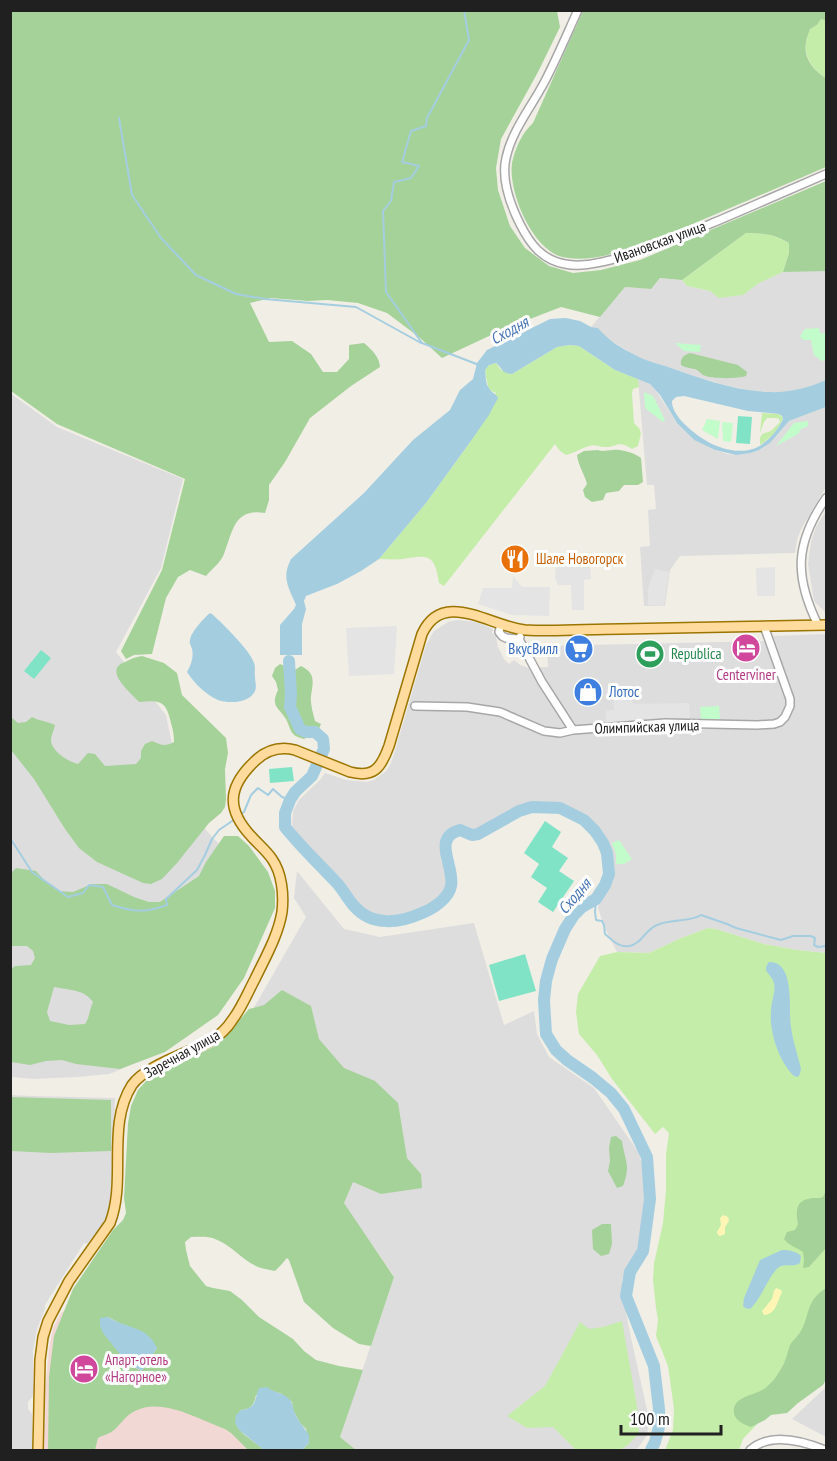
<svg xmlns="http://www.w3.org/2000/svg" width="837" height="1461" font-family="'PT Sans Narrow',sans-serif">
	<rect width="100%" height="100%" fill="#f1eee6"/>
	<path fill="#dedddd" d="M796,271h30v109l-7,4 -32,8 -16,1 -15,-1 -35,-8 -30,-9 -54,-18 -31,-20 -8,-9 -7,-1 34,-40 26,2 9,-11 22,2 5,6 23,5 33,4 15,-12 25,-11z
		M638,379l12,5 4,4 23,35 17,17 21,10 12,4 9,1 15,-2 8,-3 11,-7 19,-22 37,-14v80l-25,42 -4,11 -2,13 -115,3 -10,14 -5,36h-21l-4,-59 10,-1 -2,-36 8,-1 -2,-24h-7z
		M10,393l47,34 126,52 -22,89 -45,84 50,63 19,92 86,94 -108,148 -39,19 -15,6 -32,3 -43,2 -23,-2z
		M826,511v102l-12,-12 -6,-37 3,-22 5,-15z
		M457,620l20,2 16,7 -1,4 4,3 2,11 6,12 5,5 5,-4 6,5 8,3 20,-1 -1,-21 221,-5h7l-2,-5 53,-2v319l-29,-3 -33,-6 -48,-15 -8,-1 -27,10 -32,15 -32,-1 -13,-26 -6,-18 2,-10 9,-14 4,-17 -3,-20 -11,-16 -14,-12 -14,-8 -13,-5 -15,-1 -17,1 -47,23 -18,-2 -8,2 -9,11 -3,9v12l6,14v12l-5,9 -26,17 -14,5h-10l-24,-5 -10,-9 -25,-29 -38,-41 -3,-9 1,-14 6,-11 21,-20 5,-7 21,7 21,2 7,-2 12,-9 5,-8 4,-12 31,-106 8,-14 14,-9z
		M297,871l47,58 36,8 94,-14 30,102 30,-14 3,23 12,23 45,31 45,65 6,23 -2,65 -2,7 -19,31v13l8,41 19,86 -2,16 -9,13 -5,2h-277l-16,-13 54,-161 -161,-232 73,-127 -12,-19z
		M10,1095l22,1 83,2 -1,55 -5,63 -22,28 -3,-1 -39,62v4l-8,20 -4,22v45l-5,6v7l4,5v36h-21z
		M826,1387v50l-34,-18z"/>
	<path fill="#f2d8d5" d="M69,1307l131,97 56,46h-212l1,-56 4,-45 4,-21 8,-15z"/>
	<path fill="#c5edaa" d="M821,19l5,2v57c-12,-7 -22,-20 -20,-35 0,-5 3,-10 4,-14l7,-4z
		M746,233c18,0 27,1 43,10v10l-6,19 -24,11 -16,12 -24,3 -9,-7 -23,-5 -5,-6z
		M570,345l9,1 36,24 23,9 1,8 -6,2 -1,4 2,30 5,5 2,5 -3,13 -6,3c-14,-10 -16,-1 -28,-2 -6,0 -9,-3 -15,-1 -8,2 -14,7 -23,9l-6,-4 -5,-7 -111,142 -5,-3c-4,-28 -10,-29 -36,-24 -8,1 -16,0 -24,0l47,-56 42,-58 28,-52 -7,-3 -3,-13 -1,-7 4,-5 7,-2 5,7 11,4 45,-27z
		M762,413l17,1 4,4c-4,11 -13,21 -23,27v-7l2,-4 9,-3 9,-9 -1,-3 -3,-1h-9l-3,4 -4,11z
		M708,928l8,1 48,15 33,6 29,3v398l-83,88 -4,11h-74l8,-20 1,-21 -6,-43 -12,-30 2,-16 -2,-12 -3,-28 1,-17 9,-40 3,-34v-35l3,-21 -6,-6 -8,7 -43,-55 -15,-24 -18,-21 -3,-22 2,-18 22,-38 17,-4 32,1 32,-15z
		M622,1321l15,85 2,27 -11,12 -8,5h-44l-23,-23 -26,1 -20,-12 38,-30 35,-64 9,7 14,-2z"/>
	<path fill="#a5d299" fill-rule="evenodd" d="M11,10l546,1 3,16 -22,45 -37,67 -5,29 2,22 12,36 15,22 24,18 24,7 28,-3 39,-10 186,-79v90l-43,1 6,-19v-10c-15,-9 -26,-10 -43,-10l-64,47 -22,-2 -9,11 -26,-2 -25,30 -39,-10 -57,22 -62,29 -23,-21 -32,-24 -29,-10 -31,-3 -19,1 -37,-3 -21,5 19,39 23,-1 19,13 12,18h14l12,-13v-14l15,-2c8,7 15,13 16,24l-29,19 -41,32 -25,44 -16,23v15l-4,13c-31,-5 -32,18 -41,41 -3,8 -12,15 -18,22l-16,-6 -12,7 -12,21 -14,56 -18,1 -8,4 -5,-8 41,-81 23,-91 -128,-55 -46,-33z
		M583,11h243v10l-5,-2 -4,6 -7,4c-1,4 -4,9 -4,14 -3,15 8,28 20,35v89l-173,74c-27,9 -66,24 -94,15 -28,-10 -51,-65 -47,-93 3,-15 10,-30 21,-40z
		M690,353l48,12 9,7 -1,4c-10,3 -34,3 -43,-1 -4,-3 -4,-4 -8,-6 -5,-1 -9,-1 -14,-4 -1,-7 3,-10 9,-12z
		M598,450c6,2 8,0 15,0 9,-1 21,3 28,8l2,24 -5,3h-14l-5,6 -13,2 -3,7 -11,2 -7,-5 -2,-7 4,-6c-3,-11 -9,-19 -10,-29l7,-4z
		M142,656l22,7 13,10 5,22 44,43 2,15 -3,16 1,30 -1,8 -4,6 -12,10 -32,40 -15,16 -11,5 -8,-1 -46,-21 -18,-14 -14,-19 -31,-50 -23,-29v-33l7,6 8,-1 6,-5c7,4 15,4 23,8 -1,5 -4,11 -4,15 0,11 18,22 27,24l10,-11 7,1 10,12 31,-2 5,-6v-7l4,-7 7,-3c9,4 13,6 22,1 0,-7 -1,-12 -3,-19 -5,-22 -10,-23 -32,-21 -8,-9 -37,-32 -14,-40 6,-3 10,-5 17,-6z
		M280,664l15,6 6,-4c15,7 12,16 10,30 -1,7 2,17 4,25l6,3 -3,7 -14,8c-15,-4 -12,-8 -18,-20 -7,-12 -16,-12 -8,-29l-2,-8 -4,-6 3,-8z
		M224,836h14l11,10 19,26 7,19v17l-31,70 -26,37 -53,37 -45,17 -44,-5 -14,-4 -16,1 -16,4 -19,-3v-93l4,-3 16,-1 4,-7 -2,-7 -6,-5h-16v-73l5,-5 20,3 10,11 12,9 15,1 19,-8h15l27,13 15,5h11l39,-26 7,-14zM54,987c14,3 30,2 39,15 -4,8 -3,15 -8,22l-16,1 -19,-4 -3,-9z
		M282,990l29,16 8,33 25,29 31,13 23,22 9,55 14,16 1,14 -41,6 -28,-12 -9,21 50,74 -23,69 -12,-2 -26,-16 -29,-26 -15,-42 -2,-2 -6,7 -6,6c-5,-1 -10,-2 -14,-3 -18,-6 -29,-23 -46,-29 -7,-3 -16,-2 -24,-2l-6,5 1,8 4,16 16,20 7,2 17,3 12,9 17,17 34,22 11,12 12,9 23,6 24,4 -23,67 16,13h-54l7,-7 -3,-14 -6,-6 -7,-13 -1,-8 -12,-9 -7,-1 -17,3c-2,10 -5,14 -15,15 -17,18 12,29 23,40h-16l-17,-17 -6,-4c-27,-10 -63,-32 -90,-18 -9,4 -14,13 -21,19 -4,4 -11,5 -16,8l-3,12h-47l1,-73 5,-41 19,-47 40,-59 10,-10 3,-7 -2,-15 4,-75 3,-17 7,-16 10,-11 67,-33 9,-8 25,-29 15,-4zM108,1317l13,7 7,2 29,22 -16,23 -13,-7 -9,-12z
		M10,1097l101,3v51l-60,2 -40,-2z
		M616,1136l6,5c3,21 9,23 1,45l-6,2 -9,-17 2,-10 -1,-13 2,-11z
		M826,1182v66l-17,19 -6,1 1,-8 -1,-8c-7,-5 -14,-6 -19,-13l3,-7 8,-2 3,-6c-2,-10 -3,-23 10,-25 5,-2 10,0 15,-2l3,-7z
		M602,1224h9l1,20 -3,10 -8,2 -8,-7 -1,-19z
		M826,1288v91l-3,6 -25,18 -11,10 -16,2 -6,5 -14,7c-9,-3 -19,-8 -17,-19 3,-12 21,-13 30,-19 7,-5 14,-14 18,-22 4,-6 5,-14 8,-22 2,-4 6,-7 9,-11 12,-18 5,-32 27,-46z"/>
	<path fill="#fff6b6" d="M723,1215l5,2 1,4 -4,6v7l-5,2 -2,-1 -1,-3 4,-7 -1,-7z
		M776,1288l5,2 1,2c-5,10 -6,22 -18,23l-2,-4 10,-12 2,-8z"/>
	<path fill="#c2fccb" d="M819,328l1,5h5l1,27 -4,1 -8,-6 -3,-15h-8l-3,-4 5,-7z
		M675,343l26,2 -1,7 -16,-1z
		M644,392l9,4 12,24 -2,2 -18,-14z
		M707,419l13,2 -2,18 -16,-9z
		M808,421v5l-7,3 -3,5 -22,12 18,-23z
		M722,422l11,1 -2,19 -8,-1z
		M719,706l1,13 -19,1 -1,-13z
		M619,840l13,19 -8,5h-8v-10l-4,-11z"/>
	<path fill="#80e3c5" d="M738,416l14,1 -2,27 -14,-1z
		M41,650l10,8 -17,21 -10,-8z
		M292,767l2,14 -24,2 -1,-14z
		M545,821l16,11 -9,15 16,11 -9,13 15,10 -21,31 -15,-10 9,-14 -16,-11 8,-13 -15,-11z
		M525,954l11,37 -37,10 -10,-36z"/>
	<path fill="#e4e4e4" d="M590,564l1,15 -7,1v30h-12l-1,-25h-13l-3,-7 1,-13z
		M775,567v29h-18l-1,-28z
		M655,569l14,3 -5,34 -16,-1v-16z
		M513,576l9,11h28l-1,29 -37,-1 -34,-11 5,-16h29z
		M397,626l-3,48 -45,2 -3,-48z
		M632,699l1,5 56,-1 1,17 -84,2v-11l8,-1v-10z"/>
	<path fill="#a4cee0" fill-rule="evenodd" d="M566,318l14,3 11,6 7,1c10,12 23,20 37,27 9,5 20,8 30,11 32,11 69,25 103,26 19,1 41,-4 58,-12v27l-37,14 -19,22 -11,7 -8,3 -15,2 -21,-5 -21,-10 -17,-17 -17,-28 -10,-11 -35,-14 -36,-24 -9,-1 -13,2 -45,27c-11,-1 -9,-5 -16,-11l-7,2 -4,5c1,5 0,13 4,18 2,5 7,5 9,10l-9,17 -21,30 -42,58 -47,56 -18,12 -24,13 -31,12 -2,5 2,8 -4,15v31h-22v-30l14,-16 2,-4c-7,-17 -15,-27 -5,-46l73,-66 49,-53 37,-30 10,-20 13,-11 4,-16 10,-13 63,-31zM684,396l64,15 31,3 3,2 1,3c-6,13 -19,28 -34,31 -26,5 -54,-13 -70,-32 -4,-6 -7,-10 -7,-17l4,-4z
		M210,613l2,1c11,10 38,36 42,49 2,5 0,9 1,14 0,5 2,9 0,14 -5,12 -26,13 -37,9 -12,-5 -24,-17 -31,-28 4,-7 7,-15 5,-23 -1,-4 -3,-5 -2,-9 1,-8 13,-21 20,-27z
		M769,962c27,-1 19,49 22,65 2,15 7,28 10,42l-1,5 -2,3 -4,-1c-15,-14 -25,-44 -23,-65 0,-9 5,-19 3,-28 -3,-10 -13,-11 -5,-21z
		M782,1250c7,0 14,1 19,6l-1,7c-6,4 -12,1 -19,3 -11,5 -19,33 -31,43l-5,-1 -2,-2 1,-8 16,-38z
		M108,1317c18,12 39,8 49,31l-15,23 -14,-7 -25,-31 -3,-7v-8z
		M267,1387c7,6 14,5 21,11 5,4 4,8 6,13 3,9 10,16 15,24v8l-7,7h-38l-25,-20 -4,-7 1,-8 5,-5c16,-2 13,-10 18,-22z"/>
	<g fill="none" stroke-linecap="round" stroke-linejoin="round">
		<path stroke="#a4cee0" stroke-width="2" d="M464,10l5,30 -42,78 -1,8 -15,5 -9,31 17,4 -8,12 -17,4 -3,19 -8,10 3,81 36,51 57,22
			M119,118l13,77 29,43 35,37 40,19 29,5 91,8 65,36
			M240,815l4,-3 7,-17 7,-7 10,7 5,-6 9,8 8,3
			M10,838l22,34 36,25 15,-4 6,-8 14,2 9,18c21,7 34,8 55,0l-1,-6 31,-29 8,-15 7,-16 7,-9 16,-11
			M596,899l-1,13 1,8 6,1 2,4 1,9c7,6 14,14 24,12 12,-2 16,-15 26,-20 15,-8 33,-3 46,-11l26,9 9,4 45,12 12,-4h18l4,2 -1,7 4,2 8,-1"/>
		<path stroke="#a4cee0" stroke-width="12" d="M289,661l2,33 -1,13 10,22 6,3h9l8,7 1,10 -12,27 -17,16 -5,8 -5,13v14c15,19 33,36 50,54 8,8 12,17 19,25 18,21 46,17 68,7 11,-4 27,-15 29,-27 4,-20 -20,-48 9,-56l12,5 6,-1 41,-23 13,-4 28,1 24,12 11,11 8,12 4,10 2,21 -4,11 -9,14 -14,8 -8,8 -9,14 -13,30 -6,22 -2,19 2,34 10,16 11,10 26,18 18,15 13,16 23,48 3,42 -7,52 -13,21 -4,24 28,70 5,43v18l-4,15 -4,8"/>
		<g stroke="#a7a7a7" stroke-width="10">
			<path id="minor" d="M578,10c-11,24 -21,48 -33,71 -13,25 -33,49 -39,77 -5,22 4,46 14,66 10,20 22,36 45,40 14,3 27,0 41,-3 40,-9 78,-26 116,-42 35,-15 70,-30 104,-45
				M501,624l-2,8 3,4 4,2 13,1 1,-2
				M818,625c-24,-49 -23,-82 8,-127
				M519,639l23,43 31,48
				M415,706l52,1 33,5 44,19 16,2 13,-3 92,-7 92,2 17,-1 6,-2 5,-5 5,-11v-7l-26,-73
				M750,1450c20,-18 53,-9 75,0"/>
		</g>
		<g stroke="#9c7500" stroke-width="12">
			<path id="major" d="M38,1450l2,-90 3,-23 5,-16 21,-40 41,-58c17,-44 -4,-97 22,-138 14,-20 57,-32 78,-44 9,-5 18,-14 23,-22 9,-12 15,-27 22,-40 10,-21 23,-43 27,-67 2,-17 0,-39 -10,-53 -6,-9 -14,-15 -21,-23 -25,-27 -23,-49 3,-74 12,-12 25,-16 41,-12l55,22c24,6 31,-4 39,-26l33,-112c21,-46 69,-7 103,-4 31,2 64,-1 96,-1 68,-1 137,-3 205,-4"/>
		</g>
		<use href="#minor" stroke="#fff" stroke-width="7"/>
		<use href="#major" stroke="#ffdc9d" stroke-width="9"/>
	</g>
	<defs>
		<g id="restaurant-disc" transform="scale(1.5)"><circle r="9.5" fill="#e8710a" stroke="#fff"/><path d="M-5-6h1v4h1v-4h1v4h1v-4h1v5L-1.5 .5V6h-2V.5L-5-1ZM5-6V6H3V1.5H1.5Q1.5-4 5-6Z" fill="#fff"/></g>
		<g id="hotel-disc" transform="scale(1.5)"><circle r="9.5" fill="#d1479c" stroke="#fff"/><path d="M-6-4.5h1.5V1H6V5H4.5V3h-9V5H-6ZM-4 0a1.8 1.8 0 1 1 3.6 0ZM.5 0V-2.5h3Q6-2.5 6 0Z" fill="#fff"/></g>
		<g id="supermarket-disc" transform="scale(1.5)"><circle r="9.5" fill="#3f7fe0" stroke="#fff"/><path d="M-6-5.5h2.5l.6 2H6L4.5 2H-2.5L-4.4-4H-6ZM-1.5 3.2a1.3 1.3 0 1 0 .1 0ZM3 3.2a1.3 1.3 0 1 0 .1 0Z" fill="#fff"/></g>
		<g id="stadium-disc" transform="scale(1.5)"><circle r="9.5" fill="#2e9e5b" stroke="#fff"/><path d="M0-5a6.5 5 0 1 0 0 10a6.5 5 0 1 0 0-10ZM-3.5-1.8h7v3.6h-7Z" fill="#fff"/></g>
		<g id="shop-disc" transform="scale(1.5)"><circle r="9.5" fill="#3f7fe0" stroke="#fff"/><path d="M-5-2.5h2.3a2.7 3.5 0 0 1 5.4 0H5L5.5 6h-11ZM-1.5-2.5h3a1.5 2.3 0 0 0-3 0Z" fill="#fff"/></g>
	</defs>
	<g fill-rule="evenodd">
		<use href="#restaurant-disc" x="515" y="559"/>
		<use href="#hotel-disc" x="746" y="648"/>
		<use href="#supermarket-disc" x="579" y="649"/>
		<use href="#stadium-disc" x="650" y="654"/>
		<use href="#shop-disc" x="588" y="692"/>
		<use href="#hotel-disc" x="84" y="1369"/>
	</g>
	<g text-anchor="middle" stroke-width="6" stroke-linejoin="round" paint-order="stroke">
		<g font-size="15" fill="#202020" stroke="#fff">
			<text transform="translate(660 242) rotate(-20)" y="5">Ивановская улица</text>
			<text transform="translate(647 727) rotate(-2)" y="5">Олимпийская улица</text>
			<text transform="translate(182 1054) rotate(-29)" y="5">Заречная улица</text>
		</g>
		<g font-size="15" fill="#c56008" stroke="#fff" text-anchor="start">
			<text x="536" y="564">Шале Новогорск</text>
		</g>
		<g font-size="15" fill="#366cbe" stroke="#fff" text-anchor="end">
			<text x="558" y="654">ВкусВилл</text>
			<text x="609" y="697" text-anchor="start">Лотос</text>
		</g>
		<g font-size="15" fill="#27864d" stroke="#fff" text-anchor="start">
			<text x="671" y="659">Republica</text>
		</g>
		<g font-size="15" fill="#b23c85" stroke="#fff">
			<text x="746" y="680">Centerviner</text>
			<text x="105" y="1365" text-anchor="start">Апарт-отель<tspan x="105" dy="17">«Нагорное»</tspan></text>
		</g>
		<g font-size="16" font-style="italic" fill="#4775b5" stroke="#fff">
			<text transform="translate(509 330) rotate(-29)" y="6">Сходня</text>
			<text transform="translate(574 896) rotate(-49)" y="6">Сходня</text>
		</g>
	</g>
	<rect width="837" height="1461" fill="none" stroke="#202020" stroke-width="24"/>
	<path d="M621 1425v9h100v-9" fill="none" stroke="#202020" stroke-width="3"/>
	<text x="630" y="1425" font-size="18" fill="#202020" stroke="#ffffff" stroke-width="4.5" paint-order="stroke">100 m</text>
</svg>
